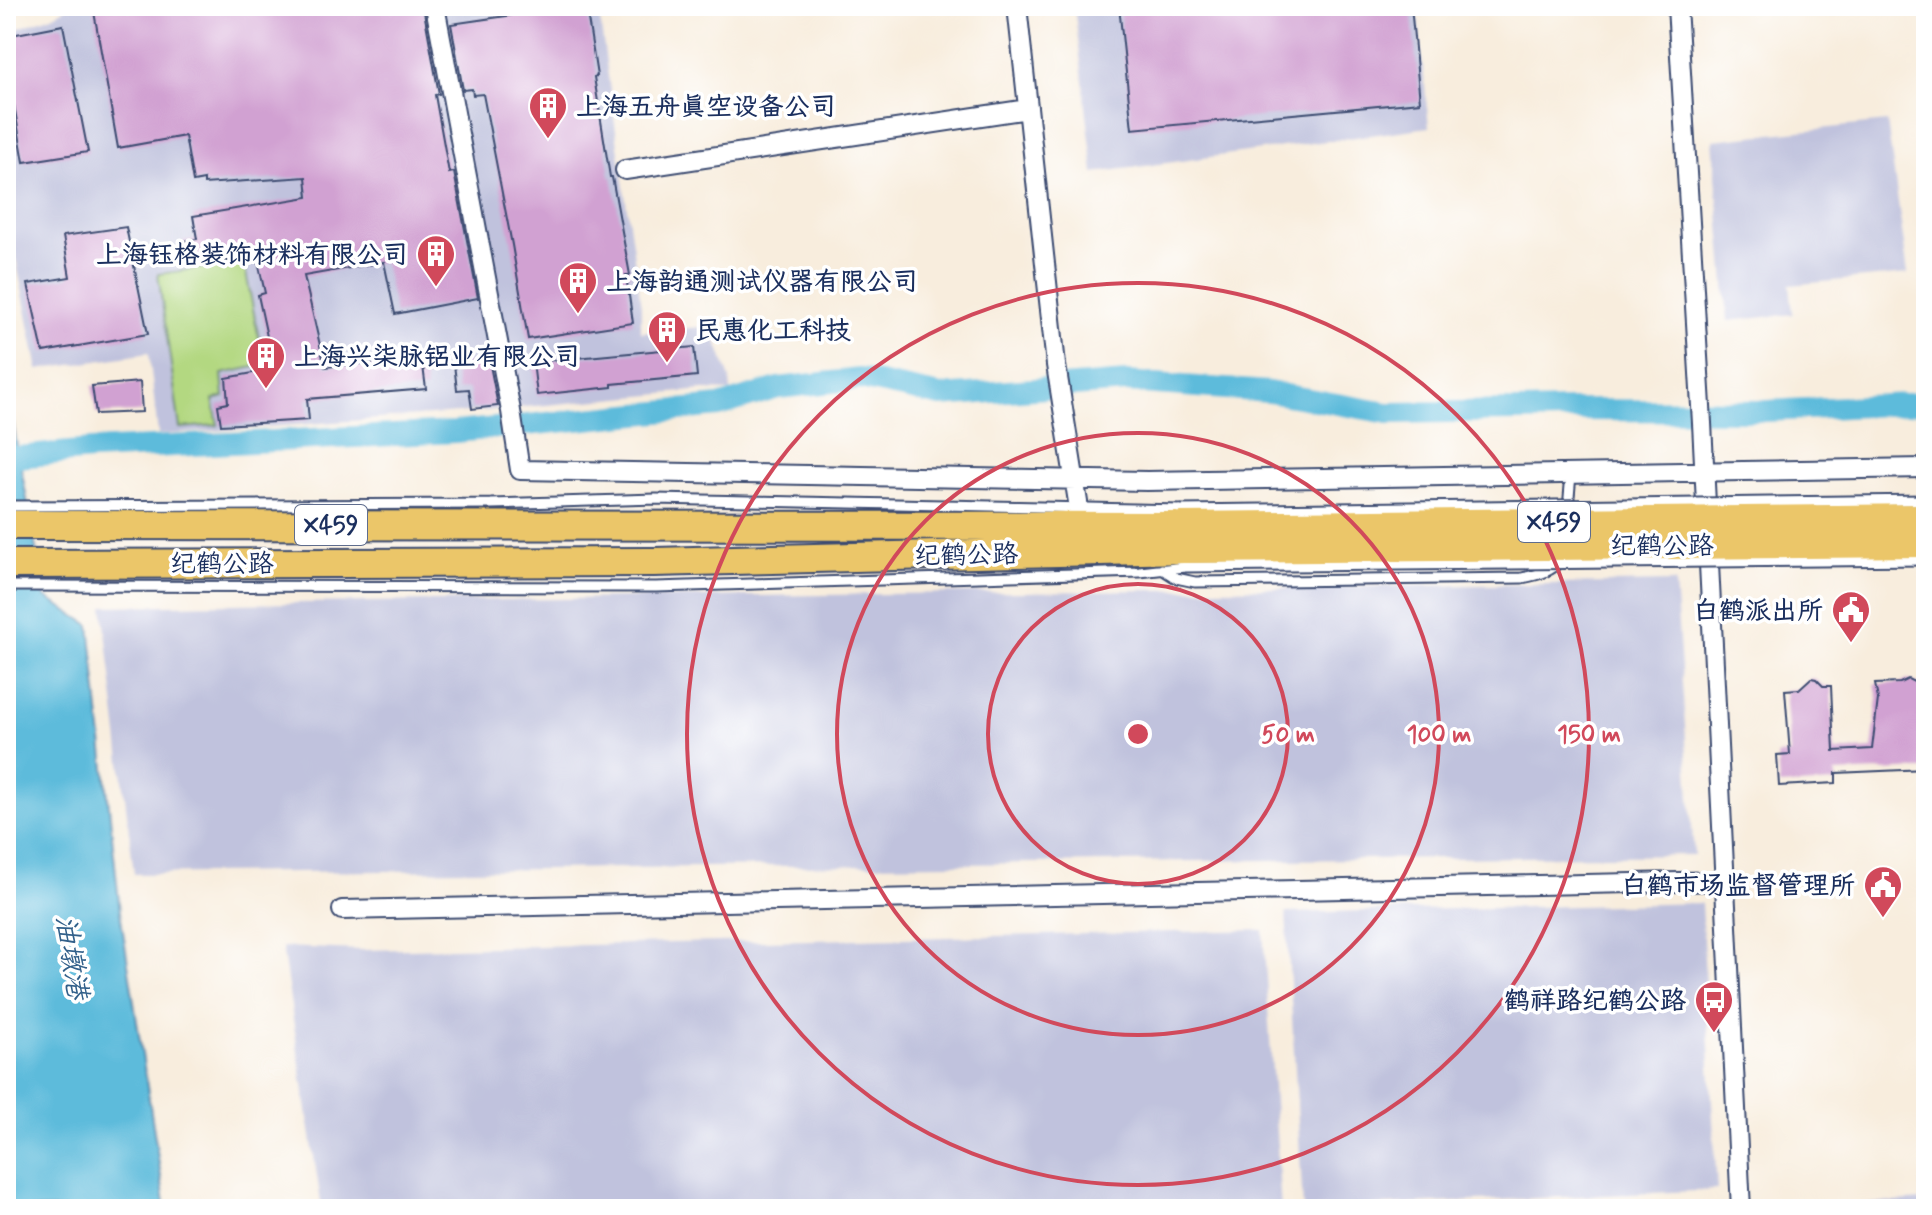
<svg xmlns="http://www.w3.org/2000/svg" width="1932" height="1215" font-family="Mynerve,'LXGW WenKai TC',sans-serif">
	<rect width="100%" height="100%" fill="#fff"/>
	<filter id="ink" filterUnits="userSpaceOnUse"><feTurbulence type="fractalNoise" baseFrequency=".0125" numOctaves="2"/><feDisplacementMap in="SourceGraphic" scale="16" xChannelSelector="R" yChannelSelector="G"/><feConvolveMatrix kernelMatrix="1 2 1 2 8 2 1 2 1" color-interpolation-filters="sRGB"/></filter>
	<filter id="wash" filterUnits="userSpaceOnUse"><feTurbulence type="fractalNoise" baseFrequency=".006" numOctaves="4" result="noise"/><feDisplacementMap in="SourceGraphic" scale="32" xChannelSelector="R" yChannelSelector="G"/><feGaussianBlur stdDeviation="1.8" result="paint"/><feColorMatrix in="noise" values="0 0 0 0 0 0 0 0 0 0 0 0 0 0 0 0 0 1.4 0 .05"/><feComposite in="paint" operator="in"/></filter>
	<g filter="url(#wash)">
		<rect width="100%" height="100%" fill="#f8eddd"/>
		<path fill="#c0c2dd" d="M70,6h528l43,300v26l62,-5 9,6 8,17 10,29 1,12 -27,-1 -231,22 -315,23 -9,-82 -111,17 -32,-161v-176l46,-17z
			M1074,6h343l12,121 -335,46z
			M1887,122l21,152 -118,11 3,29 -65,7 -15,-181z
			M1675,582l19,273 -1560,19 -31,-268z
			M1701,903l16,287 -414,19 -17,-296z
			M1263,930l18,279h-959l-40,-262 79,3z
			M1926,1200v9h-127l-1,-1z"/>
		<path fill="#b3d881" stroke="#678470" stroke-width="2" d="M244,262l20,103 -42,9 2,23 -11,3 5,25 -38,3 -22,-154z"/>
		<path fill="#5dbbdb" stroke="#3c759c" stroke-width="2" d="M6,386l39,211 45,28 30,287 46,297h-160z"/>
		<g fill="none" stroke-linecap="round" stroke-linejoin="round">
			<path stroke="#5dbbdb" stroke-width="22" d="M18,457l73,-7 364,-18 264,-26 59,-18 82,-9 81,17 186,-14 142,10 119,21 183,-3 195,1 160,-8"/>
		</g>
		<g id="blocks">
			<path fill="#d1a1d2" d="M93,6h330l16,88 -4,1 14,78 5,-1 24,126 -83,16 -11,-52 -80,14 21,91 97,-9 4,31 -119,10 2,21 -88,5 -3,-20 10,-2 -2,-25 48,-9 -16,-74 7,-2 -8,-36 -69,9 -5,-25 14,-2 -4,-23 115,-19 -2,-20 -102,7v-4l-11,2 -8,-46 -67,12z
				M575,6h11l11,70 -3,1 16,100h2l18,98h-4l7,48 -105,16 -16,-94 -29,-151 -10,1 -1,-6 -9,1 -12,-66z
				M1119,6h292l9,96 -288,27z
				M63,25l25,127 -64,10 -18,-103v-23z
				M126,227l22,107 -105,18 -15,-68 42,-7 -7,-41z
				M694,347l3,29 -85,8v3l-75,8 -4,-33z
				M489,360l9,46 -26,3 -3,-20 -12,1 -3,-26z
				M140,382l2,30 -46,2 -4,-28z
				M1811,678l5,1 7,7h8l3,65 38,-2 6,-50 -3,-15 25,-1 8,-4 10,5h7l1,85 -90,4v10l-57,3 -2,-31 13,-1 -5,-64 14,-1z"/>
		</g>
	</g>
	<g filter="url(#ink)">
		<use href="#blocks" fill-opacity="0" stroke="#3c4c71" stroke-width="2"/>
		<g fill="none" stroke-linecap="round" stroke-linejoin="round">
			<g stroke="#3c4c71" stroke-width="13">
				<path id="lane" d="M6,506l485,-2 165,-5 525,11
					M1568,509l3,-35
					M1162,569l14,9 19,4 327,-4c15,-3 30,-6 40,-19
					M6,586l650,1 484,-15 45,-5"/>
			</g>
			<g stroke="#3c4c71" stroke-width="22">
				<path id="street" d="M435,6l76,405 9,59 627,11 779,-13
					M1017,6l39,359 26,162
					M1677,6l25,417 39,786
					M625,170l403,-61
					M342,910l1384,-29"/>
			</g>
			<g stroke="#3c4c71" stroke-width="32">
				<path id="primary" d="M6,525l1175,1
					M6,564l648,-2 530,-13"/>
			</g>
			<use href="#lane" stroke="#fff" stroke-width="9"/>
			<use href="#street" stroke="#fff" stroke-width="18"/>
			<use href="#primary" stroke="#ebc669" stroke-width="28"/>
			<g stroke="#3c4c71" stroke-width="13" stroke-linecap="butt">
				<path id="lane-bridge" d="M1181,510l745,-10
					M1185,567l741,-7"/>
			</g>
			<g stroke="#3c4c71" stroke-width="32" stroke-linecap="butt">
				<path id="primary-bridge" d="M1181,526l745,-8
					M1184,549l742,-6"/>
			</g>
			<use href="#lane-bridge" stroke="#fff" stroke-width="9"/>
			<use href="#primary-bridge" stroke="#ebc669" stroke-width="28"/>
		</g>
	</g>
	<g fill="none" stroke="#d1495b" stroke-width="4">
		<circle cx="1138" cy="734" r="150"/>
		<circle cx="1138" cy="734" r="301"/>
		<circle cx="1138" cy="734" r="451"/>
	</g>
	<defs>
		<g id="building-pin" transform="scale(2)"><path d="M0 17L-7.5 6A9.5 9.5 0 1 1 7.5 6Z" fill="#d1495b" stroke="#fff"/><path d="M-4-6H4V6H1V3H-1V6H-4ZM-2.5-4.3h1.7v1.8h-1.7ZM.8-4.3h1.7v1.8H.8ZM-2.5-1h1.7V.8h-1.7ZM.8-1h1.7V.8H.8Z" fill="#fff"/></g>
		<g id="civic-pin" transform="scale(2)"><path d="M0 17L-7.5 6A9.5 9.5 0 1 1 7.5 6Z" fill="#d1495b" stroke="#fff"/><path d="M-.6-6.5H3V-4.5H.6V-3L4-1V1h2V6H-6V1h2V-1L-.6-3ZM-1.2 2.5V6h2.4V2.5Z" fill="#fff"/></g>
		<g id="bus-pin" transform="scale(2)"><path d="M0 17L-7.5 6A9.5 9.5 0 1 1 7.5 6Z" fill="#d1495b" stroke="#fff"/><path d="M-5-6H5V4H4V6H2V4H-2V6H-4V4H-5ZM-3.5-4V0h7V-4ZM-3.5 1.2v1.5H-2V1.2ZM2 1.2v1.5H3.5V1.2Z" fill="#fff"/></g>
	</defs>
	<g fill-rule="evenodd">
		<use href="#building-pin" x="548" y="106"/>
		<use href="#building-pin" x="436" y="254"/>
		<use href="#building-pin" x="578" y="281"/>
		<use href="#building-pin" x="667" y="330"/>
		<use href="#building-pin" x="266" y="356"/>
		<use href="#civic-pin" x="1851" y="610"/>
		<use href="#civic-pin" x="1883" y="885"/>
		<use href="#bus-pin" x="1714" y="1000"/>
	</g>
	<g text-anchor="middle" stroke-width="7" stroke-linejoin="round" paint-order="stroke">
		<g fill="#fff" stroke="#5f6d8e" stroke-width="2">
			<rect x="1518" y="502" width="72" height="40" rx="6"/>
			<rect x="295" y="505" width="72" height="40" rx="6"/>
		</g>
		<g font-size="24" font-weight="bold" fill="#1b2f5e">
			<text x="1554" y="530">X459</text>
			<text x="331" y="533">X459</text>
		</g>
		<g font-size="26" font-weight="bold" fill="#1b2f5e" stroke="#fff" text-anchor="start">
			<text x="576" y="115">上海五舟真空设备公司</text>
			<text x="408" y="263" text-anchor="end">上海钰格装饰材料有限公司</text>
			<text x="606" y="290">上海韵通测试仪器有限公司</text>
			<text x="695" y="339">民惠化工科技</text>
			<text x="294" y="365">上海兴柒脉铝业有限公司</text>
			<text x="1823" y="619" text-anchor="end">白鹤派出所</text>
			<text x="1855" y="894" text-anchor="end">白鹤市场监督管理所</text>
			<text x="1686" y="1009" text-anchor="end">鹤祥路纪鹤公路</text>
		</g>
		<g font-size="26" fill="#1b2f5e" stroke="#fff">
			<text x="1662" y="554">纪鹤公路</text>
			<text transform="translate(966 554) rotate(-1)" y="9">纪鹤公路</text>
			<text x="222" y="572">纪鹤公路</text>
		</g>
		<g font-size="28" font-style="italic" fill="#32608a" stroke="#fff">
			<text transform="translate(73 957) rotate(81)" y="10">油墩港</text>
		</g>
	</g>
	<circle cx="1138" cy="734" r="12" fill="#d1495b" stroke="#fff" stroke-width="4"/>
	<g font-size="24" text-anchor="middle" font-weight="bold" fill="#d1495b" stroke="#fff" stroke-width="7" stroke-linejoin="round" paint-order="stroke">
		<text x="1288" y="742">50 m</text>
		<text x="1439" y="742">100 m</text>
		<text x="1589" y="742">150 m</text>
	</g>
	<rect width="1932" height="1215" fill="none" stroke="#fff" stroke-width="32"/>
</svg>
